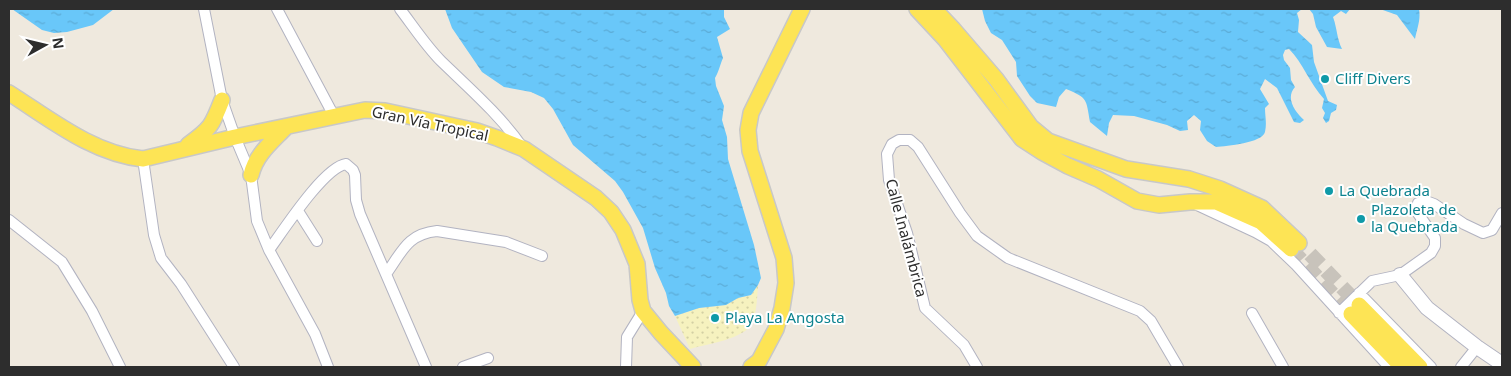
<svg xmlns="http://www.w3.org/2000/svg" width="1511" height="376" font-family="'Noto Sans',sans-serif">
	<defs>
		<pattern id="sand-dots" width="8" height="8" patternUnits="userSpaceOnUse" patternTransform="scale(1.25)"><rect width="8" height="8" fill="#f6f2bf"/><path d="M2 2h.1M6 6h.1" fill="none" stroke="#d3d0a4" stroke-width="1.8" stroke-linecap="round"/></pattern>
		<pattern id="water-ripples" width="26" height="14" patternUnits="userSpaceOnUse" patternTransform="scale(1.25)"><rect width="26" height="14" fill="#69c7f9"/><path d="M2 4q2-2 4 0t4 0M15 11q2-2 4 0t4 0" fill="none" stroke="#5babd6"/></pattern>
	</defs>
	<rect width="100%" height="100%" fill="#efe9de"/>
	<path fill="url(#sand-dots)" d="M758,285c-1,12 -1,27 -6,38 -7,16 -45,21 -62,26l-15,-33 24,-8 27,-3 12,-7 13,-3z"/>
	<path fill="url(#water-ripples)" d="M12,9h102l-21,16 -26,7 -13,1 -12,-3z
		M445,9h279v8l6,12 -13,8 6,21c-3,7 -4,13 -8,20l1,8 8,20 -2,14 5,17 1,22 26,86 7,33 -3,7 -7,10 -13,3 -12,7 -27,3 -24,8 -6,-10 -3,-13 -11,-25 -12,-40 -20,-36 -8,-11 -42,-36 -20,-36 -9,-11 -13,-6 -27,-5 -22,-15 -30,-44z
		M982,9h320l-5,4 2,7 -1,12 14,13 2,17 14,39 9,4 -1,5 -5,3 -2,8 -3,2 -3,-5 2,-5 -3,-5 2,-9c-14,-15 -21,-36 -35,-50l-4,1 -2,5 1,5 6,8 1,12 4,7c-10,11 0,25 9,33l-4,3 -6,-1 -17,-34 -12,-9 -5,10 9,15 -4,4c0,8 2,15 0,24 -3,11 -38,14 -49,15l-9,-6 -7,-11 1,-9 -7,-6 -7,6 1,9 -8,1 -13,-6 -33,-9 -21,-1 -4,8 -2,13 -17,-14c-4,-23 -2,-24 -24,-33l-7,8 -3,10 -19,-4 -7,-7 -13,-20 -1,-14 -14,-22 -11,-7 -6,-12z
		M1309,9h41l-4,5 -5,-3 -8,6c4,11 4,22 9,32l-15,-2 -11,-20 -3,-13z
		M1380,9h39c2,11 -2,19 -4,30l-18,-24z"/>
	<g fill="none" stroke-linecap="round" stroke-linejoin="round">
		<path stroke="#c8c3bb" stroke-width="15" stroke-dasharray="15 8" stroke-linecap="butt" d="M1291,249l60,65
			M1310,254l49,51"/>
		<g stroke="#b2b3c1" stroke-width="12">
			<path id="street" d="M204,9l18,91 13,37 16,38 6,46 12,29 46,84 13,33
				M277,9l57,107
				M400,9c13,17 26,37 41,52 29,28 59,54 82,87
				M143,159l11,76 7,23 20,26 53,83
				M1195,204l60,28 16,9 25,24 93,102
				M298,211l19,30
				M9,220l53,42 30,49 28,56
				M269,250c14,-19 55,-83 77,-86l7,6 2,5 1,25 4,14 66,153
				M386,274c16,-22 21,-40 51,-43l69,11 36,14
				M1359,293l72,74
				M1252,313l31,54
				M1339,313l33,-32 28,-6 31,-22 4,-7v-8l-18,-26 1,-9 8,-2 8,3 30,20 19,9 9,-3 10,-17
				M463,367l25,-9
				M626,367l1,-30 16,-26
				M977,367l-13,-22 -39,-37 -18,-75 -18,-53 -2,-26 5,-10 7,-4h11l8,7 42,66 17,23 31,22 132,53 11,10 27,46
				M1461,367l16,-20"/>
		</g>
		<g stroke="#b2b3c1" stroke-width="16">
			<path id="secondary" d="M1400,275l27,33 50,39 25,17"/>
		</g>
		<g stroke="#c8c8c8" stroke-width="18">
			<path id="primary" d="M917,9l28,30 77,100 20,13 26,14 30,13 39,22 22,4 31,-3h26l45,20 30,27
				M934,9l19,20 43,50 35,48 17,14 78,28 63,10 31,10 42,19 37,35
				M9,93c41,26 84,61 134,66l92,-22 130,-27 20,1 92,20 20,7 27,11 72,49 15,14 12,18 14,34 3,36 3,11 18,22 32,34
				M188,145c23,-17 24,-19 34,-45
				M251,175c5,-21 21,-33 35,-48
				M1359,305l61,62
				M1351,314l51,53
				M751,367l8,-6 17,-32 6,-21 4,-25 -2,-25 -34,-107 -2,-21 3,-17 51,-104"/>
		</g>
		<use href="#street" stroke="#fff" stroke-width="10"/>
		<use href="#secondary" stroke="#fff" stroke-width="14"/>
		<use href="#primary" stroke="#fde455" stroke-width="15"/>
	</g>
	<g fill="#0f9aa8" stroke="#fff" stroke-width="2">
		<circle cx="1325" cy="79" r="5"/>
		<circle cx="1329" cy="191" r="5"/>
		<circle cx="1361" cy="219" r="5"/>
		<circle cx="715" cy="318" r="5"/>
	</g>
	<g text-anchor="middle" stroke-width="4" stroke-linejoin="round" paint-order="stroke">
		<g font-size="15" fill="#0d838f" stroke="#fff" text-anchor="start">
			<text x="1335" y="84">Cliff Divers</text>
			<text x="1339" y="196">La Quebrada</text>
			<text x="1371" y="215">Plazoleta de<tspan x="1371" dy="17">la Quebrada</tspan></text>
			<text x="725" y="323">Playa La Angosta</text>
		</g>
		<g font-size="15" fill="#2d2d2d" stroke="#fff">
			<text transform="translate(430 124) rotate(12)" y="5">Gran Vía Tropical</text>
			<text transform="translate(906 238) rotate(75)" y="5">Calle Inalámbrica</text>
		</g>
	</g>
	<rect width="1511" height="376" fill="none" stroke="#2d2d2d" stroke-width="20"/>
	<g transform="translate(45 45) rotate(82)" stroke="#ffffff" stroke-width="4" paint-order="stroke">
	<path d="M0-4L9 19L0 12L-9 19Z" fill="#2d2d2d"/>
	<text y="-8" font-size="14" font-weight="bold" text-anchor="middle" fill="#2d2d2d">N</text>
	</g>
</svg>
